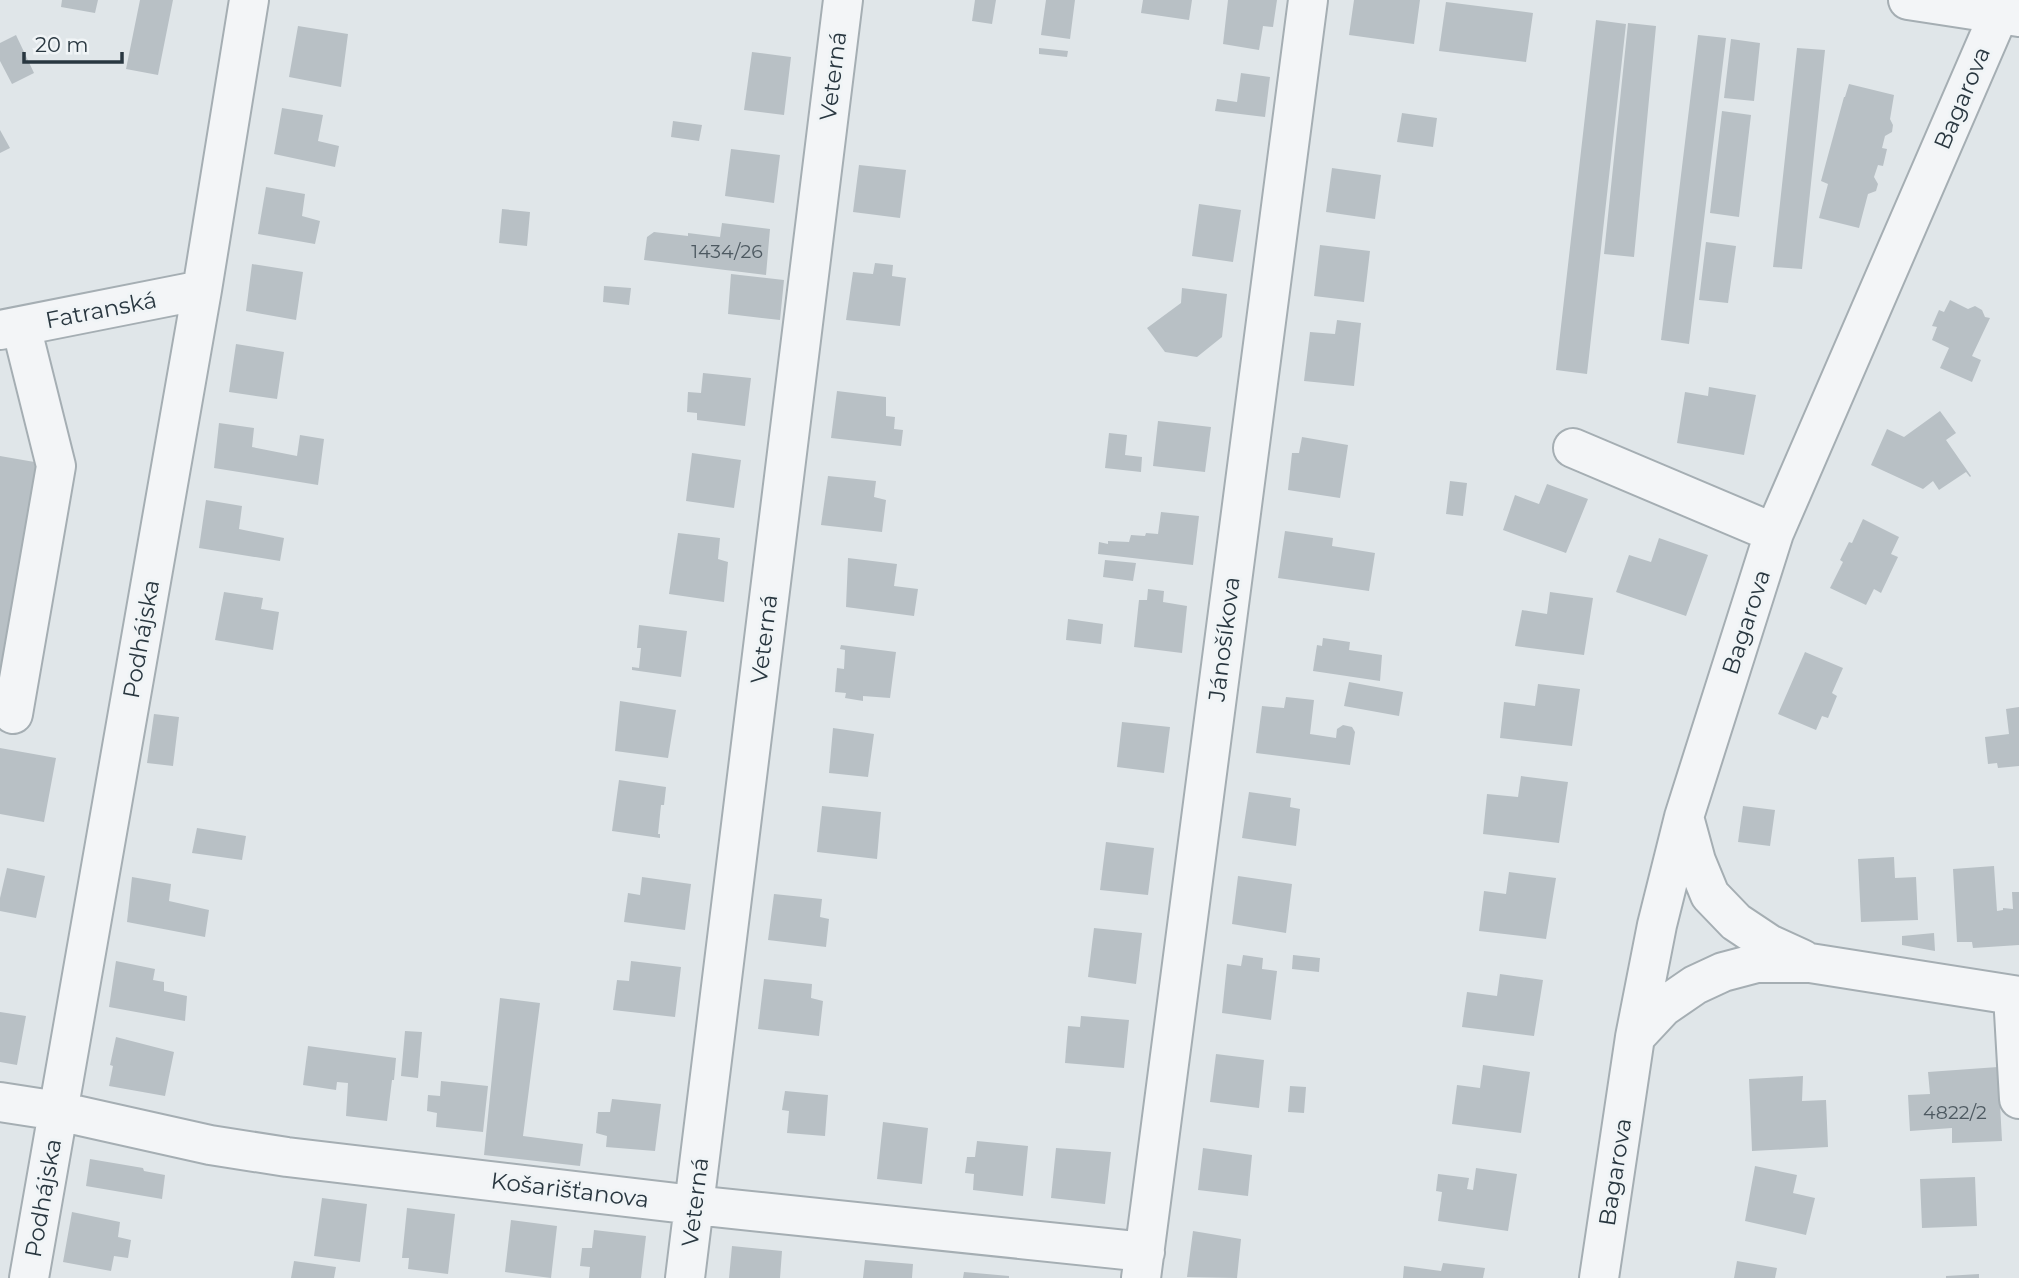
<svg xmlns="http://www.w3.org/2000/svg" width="2019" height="1278" font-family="Montserrat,sans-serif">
	<rect width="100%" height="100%" fill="#e0e6e9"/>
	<path fill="#b8c0c5" d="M62,0h36l-3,13 -34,-6z
		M140,0h33l-15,75 -32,-6z
		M975,0h21l-4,24 -20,-3z
		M1046,0h29l-5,39 -29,-4z
		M1143,0h49l-3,20 -48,-7z
		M1228,0h49l-4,27 -10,-1 -4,24 -36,-6z
		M1354,0h66l-6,44 -65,-9z
		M1446,2l87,11 -7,49 -87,-11z
		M1596,20l30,4 -39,350 -31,-4z
		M1628,23l28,3 -22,231 -30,-3z
		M298,26l50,8 -7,53 -52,-10z
		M16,35l18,38 -22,11 -12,-23v-18z
		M1698,35l28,3 -37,306 -28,-4z
		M1731,39l29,4 -6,58 -30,-3z
		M1039,48l29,3 -1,6 -28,-3z
		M1797,48l28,2 -23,219 -29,-2z
		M752,52l39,5 -7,58 -40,-5z
		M1241,73l29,4 -5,40 -50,-6 2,-12 20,3z
		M1849,84l45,11 -4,24 3,6 -1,7 -7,4 -3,12 5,1 -4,17 -5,-1 -4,12 4,7 -2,7 -8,3 -9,34 -40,-10 9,-34 -7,-3 23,-84h1z
		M282,108l41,7 -5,26 21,5 -4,21 -61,-13z
		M1722,111l29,4 -12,102 -29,-4z
		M1402,113l35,5 -4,29 -36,-5z
		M673,121l29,4 -3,16 -28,-4z
		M0,130l10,18 -10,5z
		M731,149l49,6 -6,48 -49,-7z
		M859,165l47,5 -6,48 -47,-6z
		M1332,168l49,7 -6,44 -49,-7z
		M266,187l39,7 -3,22 18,5 -5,23 -57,-10z
		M1199,204l42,6 -8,52 -41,-6z
		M502,209l28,3 -3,34 -28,-3z
		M722,223l48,6 -4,46 -122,-15 3,-23 7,-5 34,4v-3l32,4z
		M1706,242l30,4 -8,57 -29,-3z
		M1320,245l50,6 -6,51 -50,-6z
		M875,263l18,2 -1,11 14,2 -6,48 -54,-6 7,-48 20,2z
		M252,264l51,8 -7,48 -50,-9z
		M731,274l53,6 -4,40 -52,-6z
		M604,286l27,2 -2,17 -26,-3z
		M1182,288l45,6 -5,43 -25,20 -32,-5 -18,-24 34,-25z
		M1950,300l18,9 7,-3 7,4 3,7 5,1 -18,38 9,4 -9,22 -32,-14 9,-20 -17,-8 5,-13 -5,-1 7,-16 5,2z
		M1337,320l24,3 -7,63 -50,-5 6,-49 25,2z
		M236,344l48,8 -7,47 -48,-7z
		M703,373l48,5 -6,48 -48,-6v-7l-10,-1 1,-20 13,1z
		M1709,387l47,8 -12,60 -67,-12 8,-51 23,4z
		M837,391l49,6v19l9,1 -1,12 9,1 -2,16 -70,-8z
		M1940,411l16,22 -10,7 25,36 -1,1 -4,-5 -27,18 -6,-9 -10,8 -52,-24 16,-36 17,8z
		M1158,421l53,6 -6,45 -52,-6z
		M219,423l35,5 -2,19 45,9 3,-21 24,4 -6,46 -104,-17z
		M1109,433l18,2 -2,20 17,2 -1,15 -36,-4z
		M1302,437l46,8 -8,53 -52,-8 4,-37h7z
		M692,453l49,7 -7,48 -48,-7z
		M0,456l46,8 -46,250z
		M828,476l48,5 -2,16 12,3 -4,32 -61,-7z
		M1450,481l17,2 -4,33 -17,-2z
		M1547,484l41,15 -22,54 -63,-23 12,-35 24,9z
		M206,500l36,6 -3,23 45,9 -4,23 -81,-13z
		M1161,512l38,4 -6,49 -95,-11 1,-12 9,2v-3l21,1 2,-7 14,1 1,-3 12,1z
		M1863,519l36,18 -8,17 7,3 -17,36 -7,-4 -8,16 -36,-17 13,-26 -3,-2 9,-18 3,1z
		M1285,531l48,7 -1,8 43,7 -6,38 -91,-13z
		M678,533l42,5 -2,21 10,3 -4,40 -55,-8z
		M1659,538l49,17 -22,61 -70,-24 13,-37 22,7z
		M848,558l49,6 -3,22 24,3 -4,27 -68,-9z
		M1105,560l31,3 -3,18 -30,-4z
		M1148,589l16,2 -1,11 24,4 -5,47 -48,-6 5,-47h8z
		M224,592l39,6 -2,11 18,3 -6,38 -58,-10z
		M1550,592l43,6 -9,57 -69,-9 7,-36 25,4z
		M1068,619l35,5 -2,20 -35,-4z
		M639,625l48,6 -6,46 -49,-7v-3l7,1 2,-20h-4z
		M1323,638l27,4 -1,8 33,5 -2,26 -67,-10 4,-26 5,1z
		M841,645l55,7 -6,46 -27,-2v5l-18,-3 1,-5 -11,-1 2,-24 7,1 1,-19 -5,-1z
		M1805,652l38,16 -11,25 5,3 -9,22 -6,-2 -6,14 -38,-16z
		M1349,682l54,10 -4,24 -55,-10z
		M1538,684l42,5 -8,57 -72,-8 4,-36 31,4z
		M1286,697l28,3 -4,34 26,4 1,-9 6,-4 9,2 3,5 -5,33 -94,-12 6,-47 22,2z
		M620,701l56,9 -8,48 -53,-7z
		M2019,707v59l-21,2 -1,-5 -9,1 -3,-27 24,-3 -3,-25z
		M154,714l25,3 -6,49 -26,-3z
		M1122,722l48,5 -6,46 -47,-6z
		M833,728l41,6 -6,43 -39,-4z
		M0,748l56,10 -12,64 -44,-8z
		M1521,776l47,6 -9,61 -76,-9 4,-40 31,3z
		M619,780l47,7 -2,18h-3l-3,29h2v4l-48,-7z
		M1249,792l42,6 -1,9 10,2 -4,37 -54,-8z
		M822,806l59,6 -4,47 -60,-7z
		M1743,806l32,4 -5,36 -32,-4z
		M197,828l49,8 -4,24 -50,-7z
		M1106,842l48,6 -6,47 -48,-5z
		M1894,857l1,21 21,-1 2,43 -57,2 -3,-63z
		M1994,866l3,45 6,-1v-2l10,1 -1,-17h7v53l-46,3 -1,-6h-15l-4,-73z
		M7,868l38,8 -9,42 -36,-7v-13z
		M1509,872l47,6 -10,61 -67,-8 5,-40 22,3z
		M1238,876l54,8 -6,49 -54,-9z
		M132,877l39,7 -2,17 40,9 -4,27 -78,-15z
		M642,877l49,7 -6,46 -61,-8 4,-29 12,2z
		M774,894l48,5 -2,18 9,2 -3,28 -58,-7z
		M1094,928l48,5 -6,51 -48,-7z
		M1934,933l1,18 -33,-6v-9z
		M1243,955l20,3 -1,11 15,2 -6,49 -49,-7 5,-49 14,2z
		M1293,955l27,3 -1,14 -27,-3z
		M116,961l39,8 -2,11 11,2v9l23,5 -2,25 -76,-14z
		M631,961l50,6 -6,50 -62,-7 4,-30 12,1z
		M1500,974l43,6 -9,56 -72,-9 5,-35 30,4z
		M764,979l48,5 -1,14 12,3 -4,35 -61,-7z
		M500,998l40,5 -17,133 60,8 -3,22 -96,-11z
		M0,1012l26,4 -9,49 -17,-3z
		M1081,1016l48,4 -5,48 -59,-5 3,-37 12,1z
		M405,1031l17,1 -4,46 -17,-2z
		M116,1037l58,15 -9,44 -56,-10 4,-20 -3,-1z
		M308,1046l88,12 -2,22h-2l-5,41 -41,-5 2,-33 -11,-1 -1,8 -33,-5z
		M1216,1054l48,6 -5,48 -49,-6z
		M1483,1065l47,7 -9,61 -69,-9 5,-39 23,3z
		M1998,1067l4,74 -50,2v-15l-42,3 -2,-36 22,-1 -2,-22z
		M1803,1076l-1,25 24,-1 2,47 -76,4 -3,-72z
		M441,1081l47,5 -5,46 -47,-5 1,-14 -10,-2 1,-16 12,1z
		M1290,1086l16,1 -2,26 -16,-1z
		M785,1091l43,4 -3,41 -38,-3 2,-22 -7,-1z
		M612,1099l49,5 -6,47 -49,-4 1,-11 -11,-3 2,-21h12z
		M883,1122l45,6 -6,56 -45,-5z
		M977,1141l51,5 -5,50 -50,-6 1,-16 -9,-1 2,-16h8z
		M1056,1148l55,4 -6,52 -54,-6z
		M1203,1148l49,7 -4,41 -50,-6z
		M90,1159l53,9 1,3 21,4 -3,24 -76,-13z
		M1755,1166l42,9 -4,18 22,5 -9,37 -61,-14z
		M1476,1168l41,6 -9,57 -70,-10 4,-29 -6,-1 2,-17 31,4 -2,11 6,1z
		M1975,1177l2,49 -55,2 -2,-49z
		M322,1198l45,6 -7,58 -46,-6z
		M407,1208l48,6 -7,60 -40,-5 1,-11h-7z
		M72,1212l48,10 -2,15 13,3 -3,18 -14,-2 -3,15 -48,-9z
		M511,1220l46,6 -6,52 -46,-6z
		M594,1230l52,6 -5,42h-52l1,-11 -10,-1 2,-18h10z
		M1193,1231l48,8 -4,39 -50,-1z
		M732,1246l50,5 -2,27h-51z
		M865,1260l48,4 -1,14h-49z
		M294,1261l42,6 -2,11h-43z
		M1737,1261l40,7 -2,10h-41z
		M1443,1263l42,5 -2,10h-80l1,-12 37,5z
		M964,1272l45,4v2h-46z
		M1979,1274v4h-33v-2z"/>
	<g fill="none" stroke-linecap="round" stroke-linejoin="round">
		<g stroke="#a5aeb3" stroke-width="42">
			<path id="minor" d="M1908,0l111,17
				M0,330l202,-40
				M1573,448l201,85
				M13,714l43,-248 -35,-140
				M1684,817l12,44 14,34 26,27 33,22 33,15
				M2013,995l6,104
				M1635,1037l28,-30 32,-22 28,-13 34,-9h53l209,33
				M0,1102l58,9 152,34 77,12 407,48 451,47
				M29,1278l173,-988 47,-290
				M685,1278l158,-1278
				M1141,1278l167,-1278
				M1599,1278l36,-241 22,-112 27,-108 90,-284 231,-533"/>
		</g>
		<use href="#minor" stroke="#f3f5f7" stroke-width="38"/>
	</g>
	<g text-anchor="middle" stroke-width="6" stroke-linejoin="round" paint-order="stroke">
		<g font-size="19" fill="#4d5961">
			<text x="727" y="258">1434/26</text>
			<text x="1955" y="1119">4822/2</text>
		</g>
		<g font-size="23" fill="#293740" stroke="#f0f4f6">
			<text transform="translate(833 76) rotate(-83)" y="8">Veterná</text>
			<text transform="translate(1962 98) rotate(-67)" y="8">Bagarova</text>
			<text transform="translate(101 310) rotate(-11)" y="8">Fatranská</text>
			<text transform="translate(1746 622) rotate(-72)" y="8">Bagarova</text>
			<text transform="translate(141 639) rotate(-80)" y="8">Podhájska</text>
			<text transform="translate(764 639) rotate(-83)" y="8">Veterná</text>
			<text transform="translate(1224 639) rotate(-83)" y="8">Jánošíkova</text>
			<text transform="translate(1615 1172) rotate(-81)" y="8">Bagarova</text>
			<text transform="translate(570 1190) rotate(7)" y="8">Košarišťanova</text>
			<text transform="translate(43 1198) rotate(-80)" y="8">Podhájska</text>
			<text transform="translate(695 1202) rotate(-83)" y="8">Veterná</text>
		</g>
	</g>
	<path d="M24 52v10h98v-10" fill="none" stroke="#293740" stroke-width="3.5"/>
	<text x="35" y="52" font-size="21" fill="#293740" stroke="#f0f4f6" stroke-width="5" paint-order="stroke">20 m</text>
</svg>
